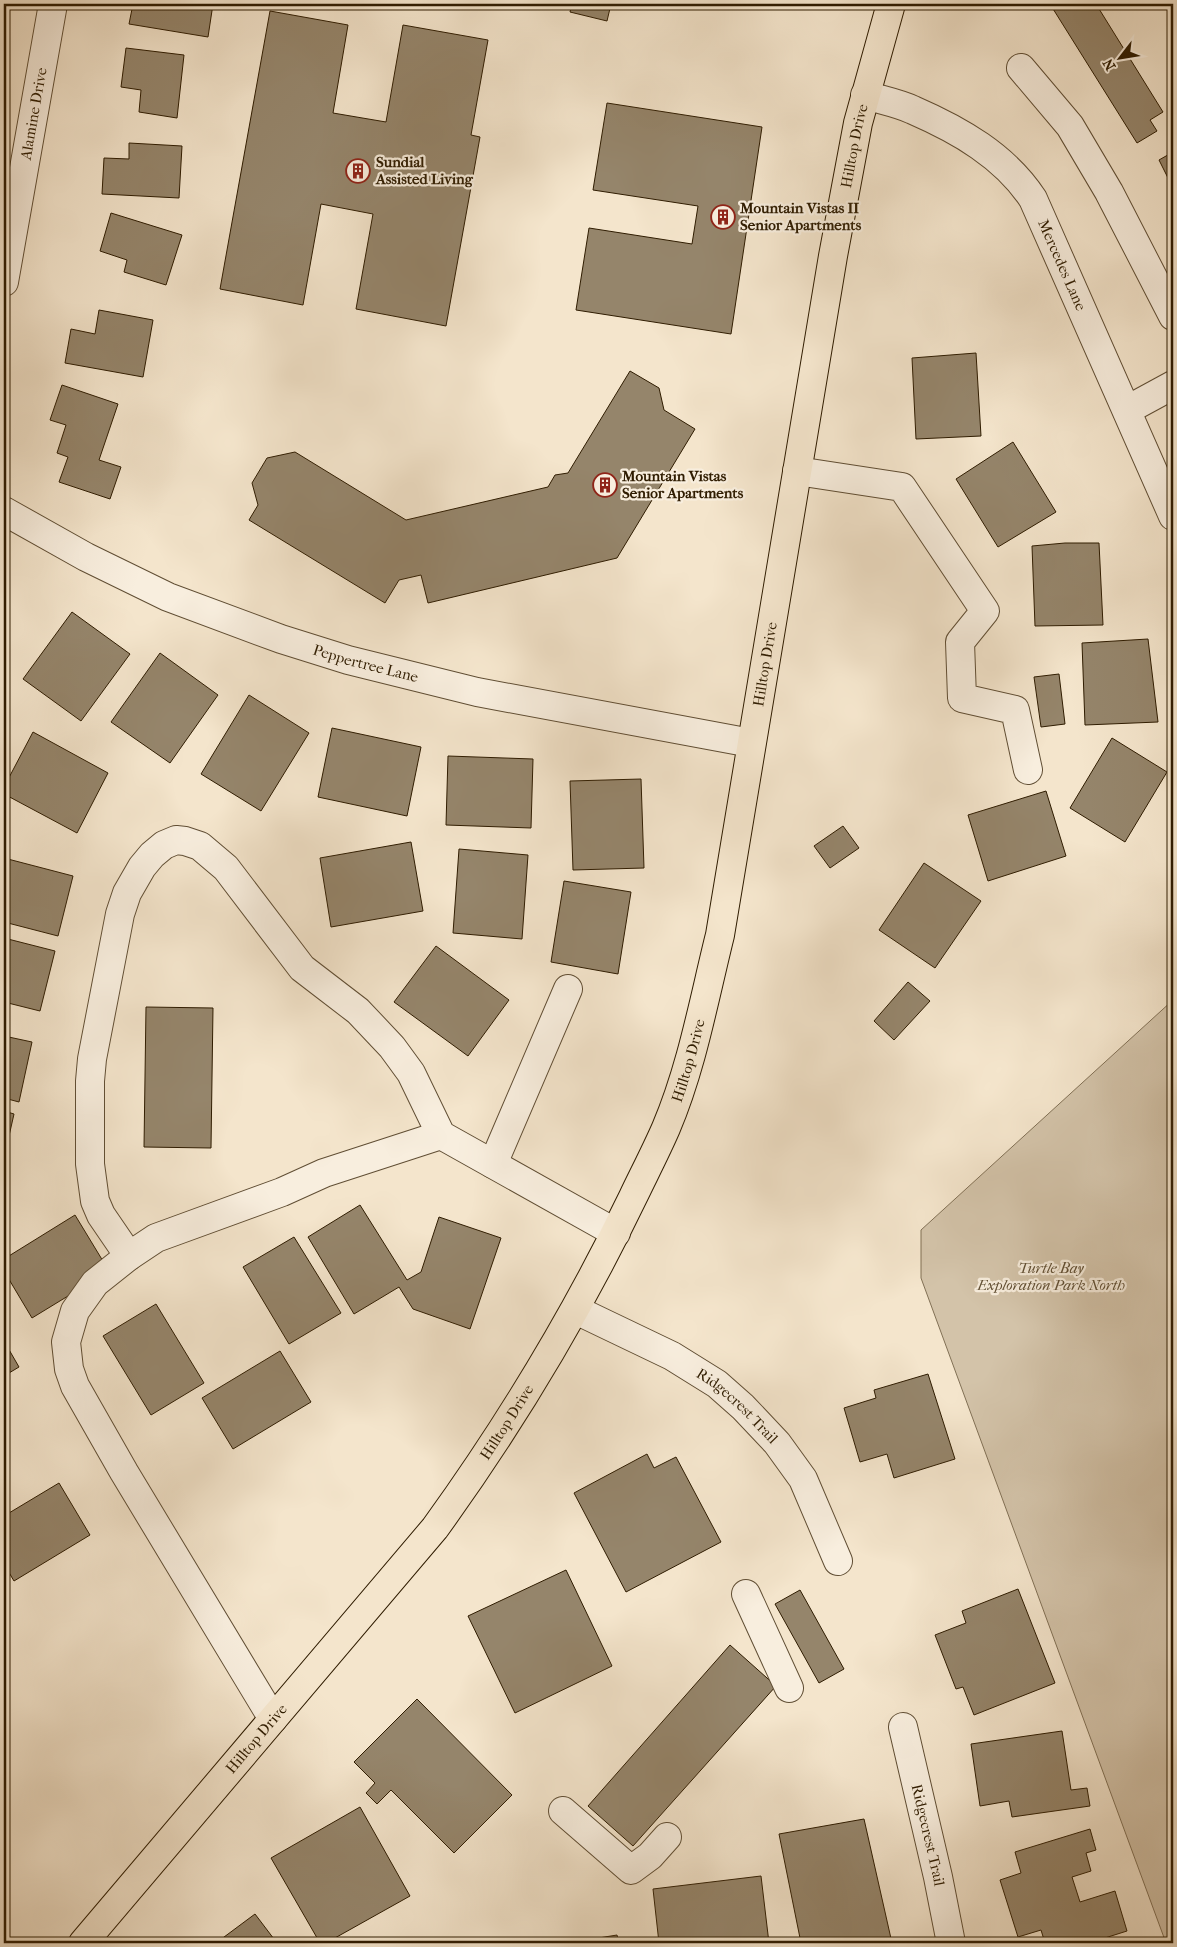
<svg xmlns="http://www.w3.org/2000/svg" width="1177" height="1947" font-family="'IM FELL French Canon',serif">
	<rect width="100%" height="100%" fill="#f4e5cc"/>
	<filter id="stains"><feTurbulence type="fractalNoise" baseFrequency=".004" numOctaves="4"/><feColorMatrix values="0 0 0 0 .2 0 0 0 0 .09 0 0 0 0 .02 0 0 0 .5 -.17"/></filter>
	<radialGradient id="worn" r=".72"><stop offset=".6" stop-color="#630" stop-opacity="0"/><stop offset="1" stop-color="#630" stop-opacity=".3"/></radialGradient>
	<path fill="#d3c3a9" stroke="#817055" d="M1173,1000v943h-7l-245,-665v-48z"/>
	<path fill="#95856b" stroke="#2f1c01" d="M133,4h80l-5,33 -79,-13z
		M572,4h39l-4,17 -37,-9z
		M1050,4h46l67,108 -13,8 7,11 -20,12z
		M270,11l78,14 -15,88 53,9 17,-97 85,15 -17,95 9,2 -34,189 -90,-17 17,-95 -52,-10 -18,101 -83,-16z
		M126,48l58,7 -7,63 -38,-6 2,-22 -20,-3z
		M607,103l155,24 -31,207 -155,-24 13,-82 103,16 6,-38 -105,-16z
		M129,143l53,3 -3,52 -77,-4 2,-36 25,1z
		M1173,152v36l-14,-28z
		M111,213l71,22 -16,50 -42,-13 3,-12 -27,-9z
		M99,310l54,10 -10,57 -78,-14 6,-34 24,5z
		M976,353l5,83 -65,3 -4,-81z
		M630,371l29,17 5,22 31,19 -78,129 -189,45 -7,-28 -22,5 -14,23 -136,-83 9,-15 -6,-22 15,-25 28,-6 111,68 142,-33 7,-12 13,-2z
		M62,385l56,19 -19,56 22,7 -11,32 -51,-17 9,-25 -11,-4 9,-28 -16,-5z
		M1013,442l43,70 -58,35 -42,-68z
		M1065,543h34l4,82 -68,1 -3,-80z
		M72,612l58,42 -49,67 -58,-42z
		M1148,639l10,83 -73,3 -3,-82z
		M160,653l58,42 -48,68 -59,-41z
		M1059,674l6,50 -24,3 -7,-50z
		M249,695l60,38 -48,78 -60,-37z
		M332,728l89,19 -14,69 -89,-19z
		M33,732l75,41 -31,60 -73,-39v-7z
		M1112,738l55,34 -42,70 -55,-34z
		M448,756l85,3 -2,69 -85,-3z
		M641,779l3,89 -71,2 -3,-89z
		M1046,791l20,65 -78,25 -20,-66z
		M843,826l16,22 -29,20 -16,-22z
		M411,842l12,69 -92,16 -11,-69z
		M459,849l69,6 -6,84 -69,-6z
		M4,858l69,18 -15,60 -54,-14z
		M924,863l57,38 -46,67 -56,-38z
		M564,881l67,11 -13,82 -67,-12z
		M4,938l51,13 -15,60 -36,-9z
		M436,946l73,54 -41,56 -74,-54z
		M908,982l22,19 -36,39 -20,-19z
		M146,1007l67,1 -2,140 -67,-1z
		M4,1036l28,6 -13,60 -15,-4z
		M4,1111l10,3 -10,44z
		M360,1205l47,75 14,-8 18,-55 62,21 -31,91 -57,-20 -14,-22 -45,27 -46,-77z
		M75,1215l34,56 -77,47 -28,-47v-12z
		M294,1237l47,76 -52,31 -46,-77z
		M156,1304l48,79 -53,32 -48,-79z
		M4,1341l15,26 -15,9z
		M280,1351l31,51 -78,47 -31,-51z
		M928,1374l27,85 -61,19 -7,-24 -27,8 -16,-54 32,-10 -2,-8z
		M647,1454l7,14 22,-11 45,85 -95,50 -52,-99z
		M59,1483l31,52 -76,46 -10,-17v-48z
		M566,1570l46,96 -97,47 -47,-97z
		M1018,1589l37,94 -81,32 -11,-28 -7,2 -21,-54 31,-12 -4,-12z
		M800,1590l44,79 -25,14 -44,-79z
		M730,1645l46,41 -143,160 -45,-40z
		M417,1699l95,96 -58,58 -63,-63 -14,14 -11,-11 9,-10 -21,-21z
		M1062,1731l9,59 16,-2 3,18 -78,11 -3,-16 -29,5 -9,-62z
		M360,1807l50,89 -84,47h-6l-49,-85z
		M864,1819l28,124h-91l-22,-109z
		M1090,1829l6,21 -10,3 5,18 -19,6 8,25 35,-11 12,40 -38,12h-44l-4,-13 -23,7 -18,-57 21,-7 -6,-21z
		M761,1876l8,67h-110l-6,-54z
		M255,1914l22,29h-61z
		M617,1935l2,8h-51z"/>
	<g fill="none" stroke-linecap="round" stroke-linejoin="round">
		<g stroke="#604e34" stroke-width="30">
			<g id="minor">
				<path d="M1021,68l49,58 39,66 64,124"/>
				<path id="s1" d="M865,95c16,5 33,8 48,15 46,20 92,46 120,89l140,317"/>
				<path id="s2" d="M4,282l49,-278"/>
				<path d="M1127,410l46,-25"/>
				<path d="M797,471l105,16 83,124 -25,31 2,56 53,12 13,60"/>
				<path id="s3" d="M4,511l82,46 82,40 113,42 67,21 129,32 274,51"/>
				<path d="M493,1164l75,-175"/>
				<path d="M129,1256l-28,-41 -6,-14 -5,-37v-83l2,-22 28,-145 7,-21 15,-26 10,-12 12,-10 12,-5 9,1 15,5 26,22 76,100 56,43 34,36 19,26 30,62 175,98"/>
				<path id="s4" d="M576,1310l96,46 45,28 26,23 34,36 26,36 35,82"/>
				<path d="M746,1594l43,94"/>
				<path d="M273,1719l-149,-247 -49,-86 -6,-17 -3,-27 9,-31 20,-28 34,-27 27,-18 126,-46 42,-19 117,-38"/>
				<path id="s5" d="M903,1727l35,150 13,66"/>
				<path d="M563,1811l68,59 19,-14 17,-19"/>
			</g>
		</g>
		<g stroke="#2f1c01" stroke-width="30">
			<g id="major">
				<path id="s6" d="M83,1943l352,-415c76,-105 142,-215 198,-331 11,-23 23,-46 33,-69 26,-61 38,-129 54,-193l113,-679 25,-133 33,-119"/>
			</g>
		</g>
		<use href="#minor" stroke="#f8eede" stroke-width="28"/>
		<use href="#major" stroke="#f4e5cc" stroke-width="28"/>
	</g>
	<defs>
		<g id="building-ring" transform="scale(1.25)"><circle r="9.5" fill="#f8eede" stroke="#8f2418" stroke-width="1.5"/><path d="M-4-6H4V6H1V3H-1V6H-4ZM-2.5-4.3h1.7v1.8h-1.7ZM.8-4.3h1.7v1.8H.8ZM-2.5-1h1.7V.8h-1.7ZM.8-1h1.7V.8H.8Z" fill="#8f2418"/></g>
	</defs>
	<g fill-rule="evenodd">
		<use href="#building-ring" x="358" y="171"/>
		<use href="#building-ring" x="723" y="217"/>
		<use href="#building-ring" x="605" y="485"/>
	</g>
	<g text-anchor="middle" stroke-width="4.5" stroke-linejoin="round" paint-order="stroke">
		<g font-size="15" fill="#2f1c01" stroke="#f8eede">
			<text dy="5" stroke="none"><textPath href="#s2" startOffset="171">Alamine Drive</textPath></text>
			<text dy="5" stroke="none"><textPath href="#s6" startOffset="2008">Hilltop Drive</textPath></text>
			<text dy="5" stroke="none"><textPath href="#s1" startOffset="274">Mercedes Lane</textPath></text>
			<text dy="5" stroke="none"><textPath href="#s3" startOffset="394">Peppertree Lane</textPath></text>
			<text dy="5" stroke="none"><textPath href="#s6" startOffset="1482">Hilltop Drive</textPath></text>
			<text dy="5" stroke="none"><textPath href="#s6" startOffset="1078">Hilltop Drive</textPath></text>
			<text dy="5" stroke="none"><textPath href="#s4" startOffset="189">Ridgecrest Trail</textPath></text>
			<text dy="5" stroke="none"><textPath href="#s6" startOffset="672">Hilltop Drive</textPath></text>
			<text dy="5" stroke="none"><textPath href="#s6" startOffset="268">Hilltop Drive</textPath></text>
			<text dy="5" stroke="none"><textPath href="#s5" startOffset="111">Ridgecrest Trail</textPath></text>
		</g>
		<g font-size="15" font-weight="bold" fill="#2f1c01" stroke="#f8eede" text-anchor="start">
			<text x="376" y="167">Sundial<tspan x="376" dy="17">Assisted Living</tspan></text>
			<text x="740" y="213">Mountain Vistas II<tspan x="740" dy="17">Senior Apartments</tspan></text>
			<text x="622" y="481">Mountain Vistas<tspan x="622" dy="17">Senior Apartments</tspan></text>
		</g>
		<g font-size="15" font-style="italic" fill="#604e33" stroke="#f8eede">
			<text x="1051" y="1273">Turtle Bay<tspan x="1051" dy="17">Exploration Park North</tspan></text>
		</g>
	</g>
	<rect width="1177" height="1947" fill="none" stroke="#f4e5cc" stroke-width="20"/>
	<rect x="5" y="5" width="1167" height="1937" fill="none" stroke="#2f1c01" stroke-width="2.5"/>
	<rect x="10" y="10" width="1157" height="1927" fill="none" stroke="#2f1c01"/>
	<g transform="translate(1120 58) rotate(239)" stroke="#f8eede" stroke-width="4" paint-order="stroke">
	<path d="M0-4L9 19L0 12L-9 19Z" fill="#2f1c01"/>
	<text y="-8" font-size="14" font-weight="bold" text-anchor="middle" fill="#2f1c01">N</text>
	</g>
	<rect width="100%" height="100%" filter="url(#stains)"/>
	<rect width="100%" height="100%" fill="url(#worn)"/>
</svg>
